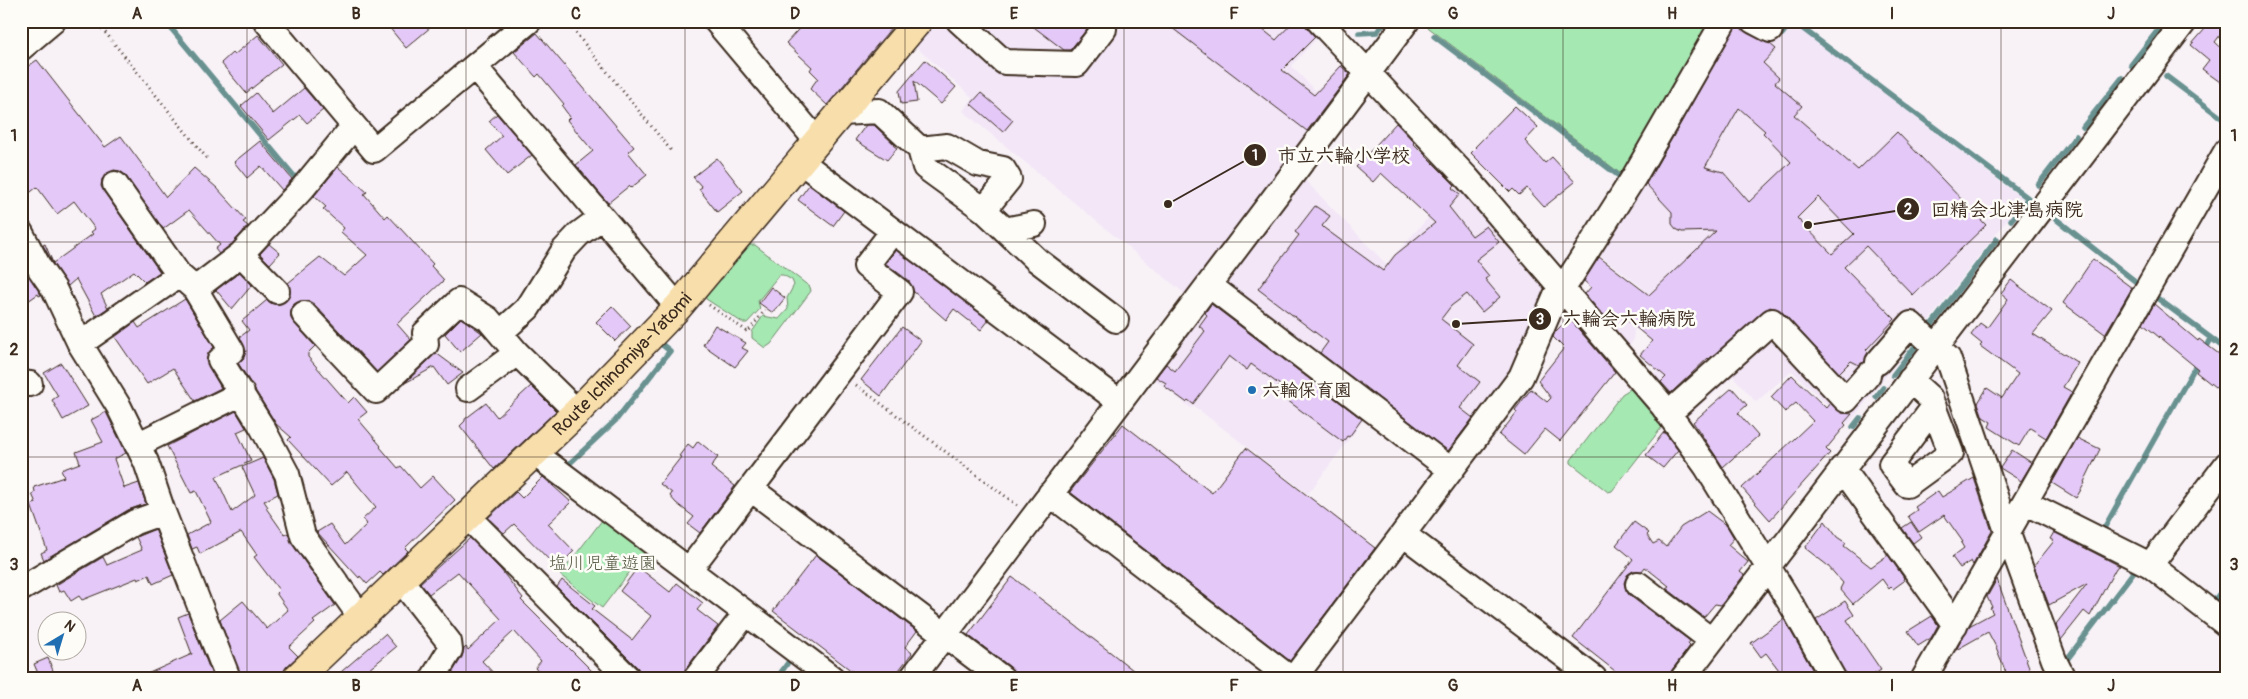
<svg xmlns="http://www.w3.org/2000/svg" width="2248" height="699" font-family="Pangolin,'Klee One',sans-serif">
	<rect width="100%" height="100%" fill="#f8f2f7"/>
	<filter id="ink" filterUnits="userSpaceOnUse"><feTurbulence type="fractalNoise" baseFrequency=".02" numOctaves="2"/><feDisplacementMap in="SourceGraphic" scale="10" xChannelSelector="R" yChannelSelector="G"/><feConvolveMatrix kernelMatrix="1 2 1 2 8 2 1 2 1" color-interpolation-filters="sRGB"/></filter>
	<g filter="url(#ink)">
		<path fill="#f2e6f7" d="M935,21h370l14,15 -28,30 25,25 27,-28 14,14 -167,221 -227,-187 10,-13 -58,-52z
			M1732,21h10l37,21 14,-18 230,175 -175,226 -56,-54 -36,31 -23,-26 -47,42 -34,-42 34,-37 -32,-34 -20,25 -1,11 -7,8 -16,-19 33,-42 -46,-35z
			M1300,175l86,89 74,-81 90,106 -32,86 -67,87 -231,-176z
			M1212,298l156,116 -60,80 -114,-88 -3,2 -42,-33z"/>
		<path fill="#a5e8b2" stroke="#708968" d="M1428,21h289l-92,156 -200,-152z
			M750,245h5l55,42 1,4 -40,53 -6,4 -13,-10v-6l11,-16 16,3 9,-10 -1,-11 7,-13 -2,-5 -9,-5h-4l-21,26 2,8 -13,14h-4l-37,-24 -2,-7 19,-14 6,-11z
			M1630,389h5l27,33v5l-50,64 -4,1 -37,-29v-3l51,-66z
			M603,519l42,33 -43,56 -42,-33z"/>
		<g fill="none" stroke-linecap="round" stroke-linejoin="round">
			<path stroke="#679190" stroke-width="5.5" d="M165,21l134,161
				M1802,28l226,170 -17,22
				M59,30l10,-9
				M1359,33l18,-1 8,-11
				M1782,34l10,-13
				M1434,36l189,143
				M2131,65l34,-44
				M2166,76l61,46
				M2083,127l39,-49
				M2038,185l38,-49
				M2056,219l84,66
				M2153,295l74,55
				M1932,324l65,-85
				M2204,352l7,-13
				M1893,375l24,-31
				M1876,397l7,-9
				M1853,427l7,-9
				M2219,458l8,-10
				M570,463l46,-43 54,-69 -10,-8
				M2103,530l96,-170
				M2211,605l16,-21
				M2066,664l-1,-2 70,-92
				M777,678l10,-14"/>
		</g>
		<path fill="#e4c9f8" stroke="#3b2a1e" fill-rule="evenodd" d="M384,21h54l-32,27z
			M806,21h91l-70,84 -17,-16 8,-11 -8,-8 2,-3 -26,-24z
			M1026,21h51l10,8 -17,21h-6z
			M1163,21h89l24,19 18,-19h7l14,16 -33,33 32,25 27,-29 9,8 -43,57z
			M2212,21h15v5l-12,16 12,11v34l-25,-18 7,-9 -18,-15z
			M1737,24l10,9 23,11 6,5 -13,14 16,15 -4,5 27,23 -8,9 64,55 39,-38 89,93 -73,70 -47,-49 -22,21 51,52 -29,31 2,2 -3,10 -6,3 -8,-4 -12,12 -57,-61 -12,-5 -61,52 -1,-1 -37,35 -10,-11 5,-5 -26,-22 12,-14 -32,-27 -6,8 -15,-11 -14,-17 6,-7 -7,-6 15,-24 50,38 67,-64 -34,1 -6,-3 -4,-5v-12l-26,-28zM1739,108l26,23 -2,2 28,29 -42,40 -26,-30 -18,-5zM1818,197l36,37 -22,20 -35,-36z
			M537,33l97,114 -6,5 19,23 -16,13 -2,-2 -21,17 -32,-38 17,-14 -26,-31 3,-3 -8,-11 2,-2 -25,-30 -3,3 -22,-25z
			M258,35l24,29 -36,29 -25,-30 11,-10 2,2z
			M37,60l68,87 16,-11 45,61 28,-29 23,20 29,32 -3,2 5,4 -16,18 -13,10 -4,-5 5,-4 -31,-35 -26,19 -37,-53 -6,-5 -6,-1 -6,3 -6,6 -1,7 3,6 56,80 -15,10 -11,-11 -33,23 7,14 -12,8 -20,-37 -8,7 -16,-24 -9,-17 2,-1 8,19 40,-29 -2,-2 4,-3 -21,-28 -17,13 -20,-27 -16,13v-129z
			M925,60l31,27 -15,17 -27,-23 3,21 -16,2 -2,-13z
			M304,88l19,22 -16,13 -7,-8 -31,25 -28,-34 15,-13 17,21z
			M981,93l32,27 -10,12 -32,-28z
			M1515,106l23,21 -13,14 20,22 7,-6 23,25 -31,25 -17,-19 -8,7 -6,-6 -3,3 -39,-39 5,-5 -1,-1z
			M497,114l35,41 -25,20 -21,-25 16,-14 -13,-15z
			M1396,123l18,19 -1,1 42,42 -3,3 8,6 -11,13 23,29 14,-10 13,16 -23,18 13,16 -4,3 15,18 -18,15 -15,-18 -16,12 -10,13 32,25 -15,21 22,17 -20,26 13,10 -25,33 -128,-98 8,-11 -70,-53 41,-54 -4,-3 20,-26 15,10 -8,10 2,2 59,43 12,-16 40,-32 -54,-50 -8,9 -17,-15z
			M866,125h8l21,20 -1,1 3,2 -10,12 -32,-20z
			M260,141l32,38 -10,11 -21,-24 -14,12 -13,-16z
			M717,158l26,33 -26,21 -18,-23 3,-2 -9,-10z
			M338,167l29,25 -3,2 21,24 3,-3 45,49 -2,2 13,14 -47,44 14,16 -34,32 -63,-68 -6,-3h-8l-6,3 -3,6v8l3,5 21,23 -7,7v4l40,46 6,-6 13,15 -9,7 23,27 -1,1 18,21 3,-2 19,22 13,-12 22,24 -50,48 3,3 -25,24 -3,-3 -13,12 -7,-8 -1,2 -42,-46 13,-8 15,21 22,-21 -4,-5 13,-12 -29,-35 -16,14 -43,-46 3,-3 -15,-13 -38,-61 6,-6 2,-6 -6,-14 9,-7 -7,-9 25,-21 7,4h6l6,-3 4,-7 -2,-11 32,-26 24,19 23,-21 -26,-23 3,-4 -21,-19 3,-2 -12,-11z
			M809,185l35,26 -11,15 -35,-26z
			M269,244l11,9 -10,11 -10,-10z
			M896,250l93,70 -8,10 -27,-21 -8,11 -32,-28 -5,-11 -24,-18z
			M2093,259l39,29 -27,46 -42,-31z
			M21,263l20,32 -2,1 -1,-2 -17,12z
			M240,272l12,13 -20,24 -16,-19z
			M2011,280l41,31 -19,23 45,29 -15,24 9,5 -26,46 -16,-10 -11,18 -30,-19 2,-5 -8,-5 -5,-14 9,-15 15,10 16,-24 -38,-28 2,-2 -11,-9 9,-12 7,5 21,-29 -7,-6z
			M771,287l14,11 -12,15 -14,-10z
			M185,299l29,48 -6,7 -2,7 15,27 -26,13 -22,-33 -26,16 -32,-47 20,-15 4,6z
			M1211,304l151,115 -13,18 -2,-1 -4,6 -68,-51 5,-6 -29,-21 -4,6 -18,-14 -36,48 -5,-4 -2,2 -22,-16 2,-3 -10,-6 10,-13 9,7 30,-40 -6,-5 8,-11 -2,-2z
			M2154,304l44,37 1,-2 28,21v22l-7,9 -24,-19 2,-3 -55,-45z
			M612,306l19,20 -16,15 -19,-19z
			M461,318l21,15 -22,19 -15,-18z
			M1569,318l46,54 -55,69 -15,-12 -21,26 -25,-20 18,-23 -2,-2 16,-21 16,13 4,-4 -13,-17 26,-33 -11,-11 2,-5z
			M715,325l31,18 -4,5 6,3 -13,16 -32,-22z
			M902,327l19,14 -40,55 -20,-16z
			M436,353l27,20 -16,12 -13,-18 -29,16z
			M61,363l27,43 -25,14 -11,-20 6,-4 -14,-23z
			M1792,375l34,33 4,-5 12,10 10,1 -8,9 2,2 -20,24 4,4 -60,67 -28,-32 71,-67 -17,-18 -11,9 -14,-15z
			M531,386l25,25 -62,58 -34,-43 5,-5v-2l21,-16 11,14z
			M1732,388l15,17 -9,8 20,23 -35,31 -30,-45z
			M236,411l10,17 -9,4 14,29 -35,16 16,35 23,-17 -13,-28 21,-9 11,21 4,15 -14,7 4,6 -2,1 19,27 3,-2 4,11 43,61 -22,16 2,2 -26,24 9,9 -12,11 -5,11h-40l-21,-58 23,-19 24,28 21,-19 -12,-17 3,-3 -25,-33 3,-2 -16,-23 -41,22 -3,-7 -5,2 -5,-14 24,-13 -15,-31 -5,2 -24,-47z
			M106,412l20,41 -12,6 10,29 15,-5 7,21 -18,6 -84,50 -3,-7 6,-3 -16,-45 5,-2 -4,-9 3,-2 -1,-5 30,-10 -3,-7 19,-7 -4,-11 27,-10 -12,-22z
			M1123,424l89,69 34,-45 129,100 -85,113 -220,-169z
			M1664,432l14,18 -15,18 -17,-13z
			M2077,438l23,11 -16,33 1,1 -9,15 -24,-15z
			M698,441l20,16 -7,10 24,19 -35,47 -12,-9 6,-7 -18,-14 -6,-7 2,-3 -12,-9 21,-27 -2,-1 9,-12 5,4z
			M2012,450l20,13 -11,18 -21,-13z
			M543,477l28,25 -23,22 26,27 -17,17 -43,-44 -10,9 -16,-15 28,-26 6,6z
			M1974,478l18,53 -19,34 -2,-4 -11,7 -8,-11 12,-9 -3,-5 2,-1 -19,-27 -25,17 -11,-16 9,-6 -2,-3 23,-16 4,6z
			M1707,511l20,15 7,12 -6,7 20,17 -8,10 4,3 -23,30 -6,-1 -11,13 -38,-29 3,-2 -24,-19 -3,4h-9l-6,4 -3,8 2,7 3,5 61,46 -2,3 2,2 -24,32h-42l-51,-40 60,-79 -17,-14 18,-23 15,11 -2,2 6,9 6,-3 7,6 15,-20z
			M1825,521l12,16 9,6 -2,3 27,21 17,-12 16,23 -1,1 1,2 -11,8 -2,-2 -2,2 -7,-10 -29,25 -13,-15 3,-6 -16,-18 -22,-17z
			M1911,522l10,15 -8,6 -11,-15z
			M155,529l18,46 -20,9 -4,-9 -11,5 -1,-2 -55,22 -3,-4 -8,5 -7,-11 -5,2 -3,-7 47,-28 4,8 35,-15 -6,-13z
			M2054,532l66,34 -4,2 -26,48 -6,-5 -23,29 -5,-16 31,-40 -38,21 -15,-39 20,-25 -4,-2z
			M470,538l31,32 22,28 -2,2 78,78h-55l-9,-10 6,-7 -27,-30 -32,30 16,17h-42l-4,-5 10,-16 2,-8 2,-2 2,3 33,-31 -43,-47 -29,22 -9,-11z
			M816,555l101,76 -12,16 7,6 -19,25h-32l-88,-67z
			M638,567l32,25 7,-9 26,20 -6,7 21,16 -33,44 -2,8h-42l-3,-10 -81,-81 5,-7 33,26 -3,3 40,31 19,-24 -31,-25z
			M1012,577l102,78 29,23h-128l-5,-11 -42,-32z
			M1997,579l1,3 35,96h-25l-12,-31 -8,-15 -32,18 13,-24 24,-13 -3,-5 2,-1 -5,-10z
			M1845,601l9,14 -7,5 34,50 -13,8h-21l-31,-58z
			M188,613l25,65h-75l54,-24 -14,-37z
			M1932,616l6,9 -7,13 -13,8 -10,-15z
			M1784,619l33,59h-32l-19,-25 -5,4 -10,-14z
			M385,634l11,13 -28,23 7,8h-41z
			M48,658l8,20h-16l-6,-14z"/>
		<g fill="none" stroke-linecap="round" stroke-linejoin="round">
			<g stroke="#3b2a1e" stroke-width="28">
				<path id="minor" d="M266,21l88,105
					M716,21l101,120
					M959,21l45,41 73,2 27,-35
					M1319,21l148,157 196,228 43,60 88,143 39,69
					M1753,21l17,9
					M21,48l32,-27
					M475,67l203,240
					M841,113l38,-2 41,38 5,18 59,43 53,50 79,60
					M920,149l27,-3 31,18 25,5 6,10 -25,31
					M800,161l320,241
					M1286,183l121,-162
					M115,184l64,91
					M1005,230l29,-6
					M21,233l19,36 14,20 26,55 39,63 27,55 17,50 65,166
					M241,254l36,37
					M1209,285l242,185
					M195,289l37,62 -12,9 42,67 25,47 16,62 57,80
					M304,314l72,77 50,-47 -1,-11 34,-32 29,18 29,34 60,59
					M500,333l28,-25 36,-58 15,-16 23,-17
					M80,344l99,-69 16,14 46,-35 61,-65 52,-63 20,24 155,-129
					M1878,362l33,-38 37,34 60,176 46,126 9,18
					M1910,380l20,18 21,55 -44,32 -16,-21 43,-57
					M21,383l9,1
					M468,389l49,-36
					M1668,414l104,-93 74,79 22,-25
					M137,445l105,-52
					M534,453l298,225
					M1842,468l113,157
					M751,489l251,189
					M1050,494l240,184
					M2026,503l124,62 77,60
					M466,515l162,163
					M2150,565l77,-101
					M689,570l211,-278 -34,-26 27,-35
					M400,579l49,63 1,8 -17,28
					M1638,584l73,56
					M21,589l114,-67 28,-10
					M696,678l50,-65
					M912,678l368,-488
					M1294,678l109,-144
					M1594,678l-191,-144 118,-157 35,-82 6,-5 72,-113 90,-156
					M1683,678l502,-657
					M1924,678l303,-528"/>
			</g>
			<g stroke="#3b2a1e" stroke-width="31">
				<g id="major">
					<path id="s1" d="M297,678l280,-266 101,-105 240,-286"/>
				</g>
			</g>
			<path stroke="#3b2a1e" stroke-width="3" stroke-dasharray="1 4" stroke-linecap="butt" d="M96,21l113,140
				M566,21l107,132
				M709,305l39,27 17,-22
				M856,385l161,120"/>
			<use href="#minor" stroke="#fdfcf7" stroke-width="24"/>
			<use href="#major" stroke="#f8deab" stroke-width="28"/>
		</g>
	</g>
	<path fill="none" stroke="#3b2a1e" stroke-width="1" stroke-opacity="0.55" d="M247,21v657M466,21v657M685,21v657M905,21v657M1124,21v657M1343,21v657M1563,21v657M1782,21v657M2001,21v657M21,242h2206M21,457h2206"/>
	<circle fill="#1f6fb2" stroke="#fdfcf7" stroke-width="2" cx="1252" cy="390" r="5"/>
	<g text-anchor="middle" stroke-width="5" stroke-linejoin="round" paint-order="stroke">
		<g font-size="18" fill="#3b2a1e" stroke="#fdfcf7">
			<text dy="6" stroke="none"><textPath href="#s1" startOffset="452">Route Ichinomiya-Yatomi</textPath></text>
		</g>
		<g font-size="18" font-weight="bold" fill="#3b2a1e" stroke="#fdfcf7" text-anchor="start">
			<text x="1262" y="396">六輪保育園</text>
		</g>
		<g font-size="18" fill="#565a43" stroke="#fdfcf7">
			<text x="603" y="569">塩川児童遊園</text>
		</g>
	</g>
	<path fill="none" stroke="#3b2a1e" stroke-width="2" d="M1168 204L1255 155M1808 225L1908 209M1456 324L1540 319"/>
	<g fill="#3b2a1e" stroke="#fdfcf7" stroke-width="2">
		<circle cx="1168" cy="204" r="5"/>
		<circle cx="1808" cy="225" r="5"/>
		<circle cx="1456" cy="324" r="5"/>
		<circle cx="1255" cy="155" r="12"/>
		<circle cx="1908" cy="209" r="12"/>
		<circle cx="1540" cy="319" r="12"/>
	</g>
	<g font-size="15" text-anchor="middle" font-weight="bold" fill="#fff">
		<text x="1255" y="160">1</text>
		<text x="1908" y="214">2</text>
		<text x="1540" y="324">3</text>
	</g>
	<g font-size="19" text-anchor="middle" font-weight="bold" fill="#3b2a1e" stroke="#fdfcf7" stroke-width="5" stroke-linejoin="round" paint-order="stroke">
		<text x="1344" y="162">市立六輪小学校</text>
		<text x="2007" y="216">回精会北津島病院</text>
		<text x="1629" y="325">六輪会六輪病院</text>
	</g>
	<rect width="2248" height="699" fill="none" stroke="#fdfcf7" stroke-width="55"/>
	<g transform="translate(62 636) rotate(38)"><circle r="24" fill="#fdfcf7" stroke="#afa8a0"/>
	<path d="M0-4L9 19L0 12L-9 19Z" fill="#1f6fb2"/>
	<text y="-8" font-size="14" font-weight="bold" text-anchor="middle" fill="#3b2a1e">N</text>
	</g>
	<rect x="28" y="28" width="2192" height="644" fill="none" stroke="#3b2a1e" stroke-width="2"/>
	<g font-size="16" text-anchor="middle" font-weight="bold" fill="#3b2a1e">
		<text x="137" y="19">A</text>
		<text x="356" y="19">B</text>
		<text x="576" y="19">C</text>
		<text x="795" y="19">D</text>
		<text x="1014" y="19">E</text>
		<text x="1234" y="19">F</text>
		<text x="1453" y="19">G</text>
		<text x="1672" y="19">H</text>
		<text x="1892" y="19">I</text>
		<text x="2111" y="19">J</text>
		<text x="14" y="141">1</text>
		<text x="2234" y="141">1</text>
		<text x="14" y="355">2</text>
		<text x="2234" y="355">2</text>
		<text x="14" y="570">3</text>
		<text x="2234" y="570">3</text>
		<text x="137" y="691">A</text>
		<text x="356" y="691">B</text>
		<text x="576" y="691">C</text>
		<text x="795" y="691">D</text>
		<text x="1014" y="691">E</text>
		<text x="1234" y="691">F</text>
		<text x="1453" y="691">G</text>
		<text x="1672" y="691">H</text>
		<text x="1892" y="691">I</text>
		<text x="2111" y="691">J</text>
	</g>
</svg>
